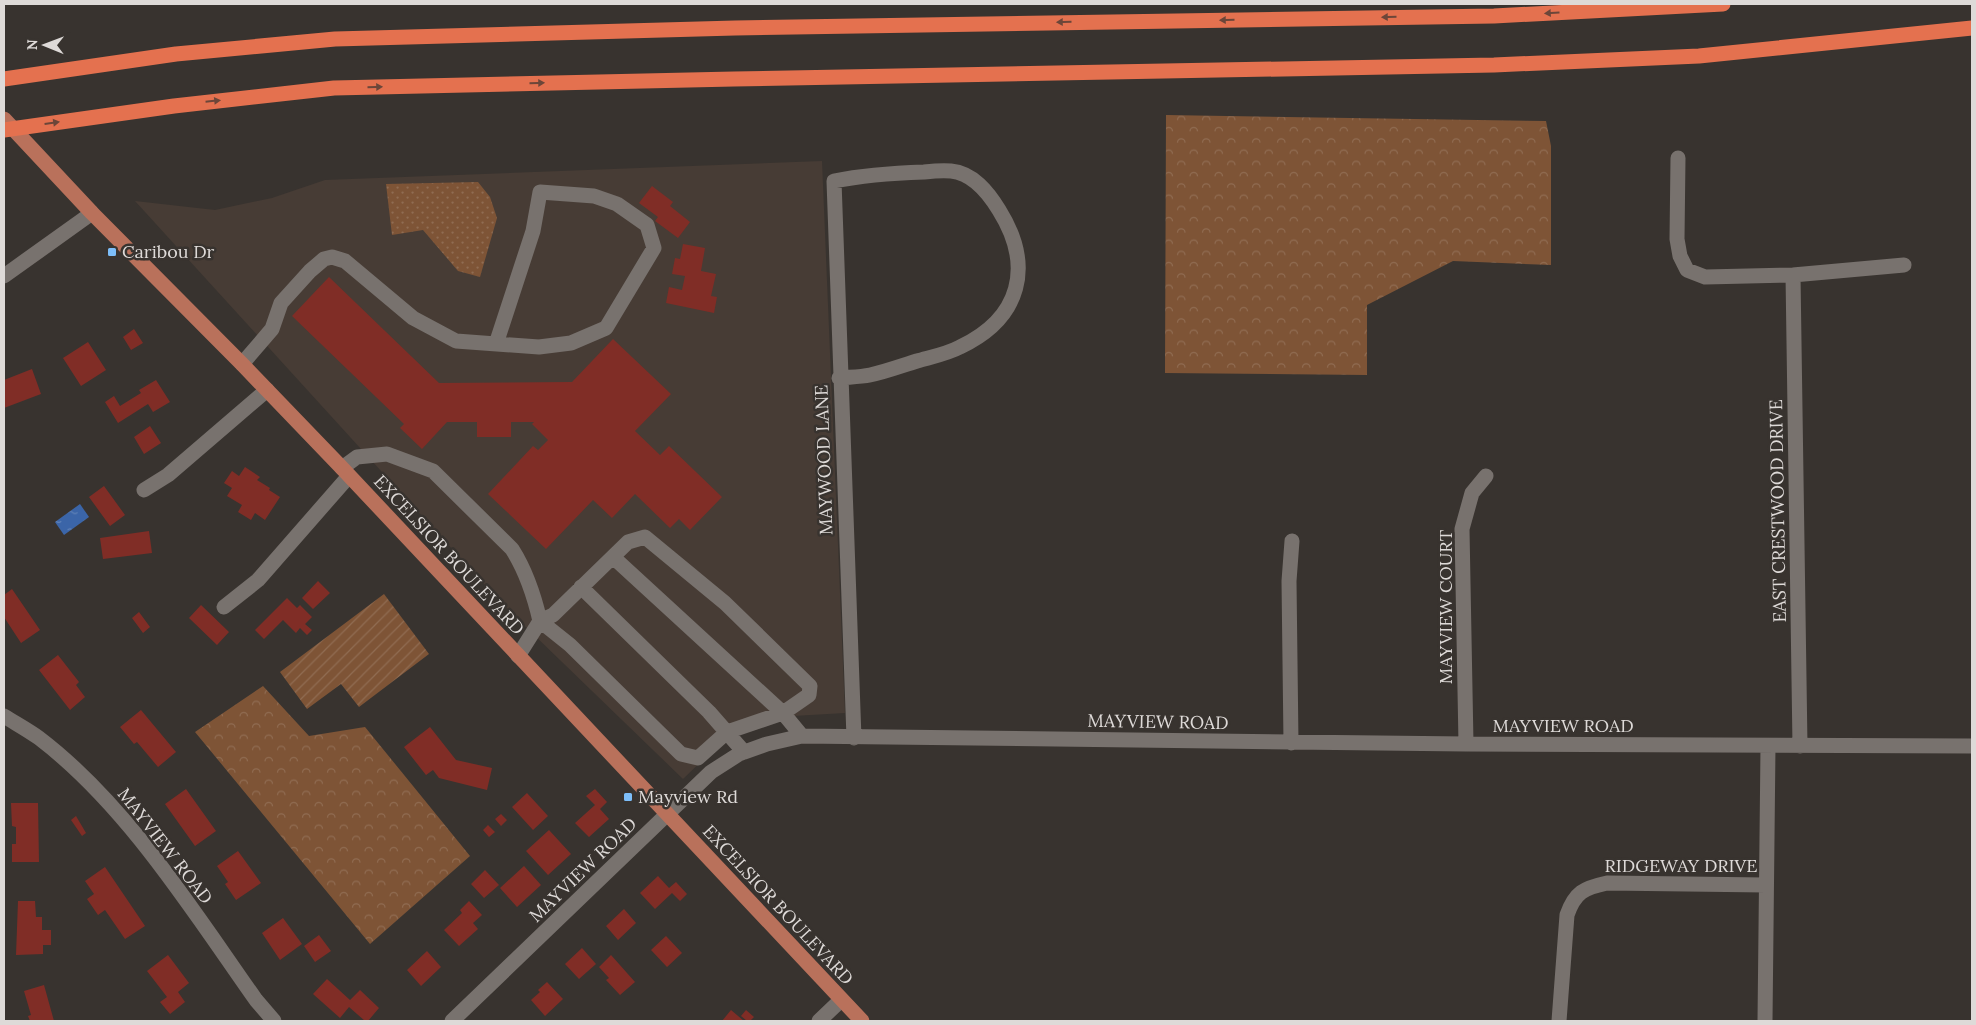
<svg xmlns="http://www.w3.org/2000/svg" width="1976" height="1025" font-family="Lora,serif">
	<defs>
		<pattern id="grass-dots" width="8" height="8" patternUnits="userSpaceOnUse" patternTransform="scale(1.25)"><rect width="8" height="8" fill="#7e5436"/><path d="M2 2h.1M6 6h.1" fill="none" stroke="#906c52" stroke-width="1.8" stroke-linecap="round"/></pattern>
		<pattern id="forest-crowns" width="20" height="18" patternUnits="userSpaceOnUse" patternTransform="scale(1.25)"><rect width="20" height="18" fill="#7e5436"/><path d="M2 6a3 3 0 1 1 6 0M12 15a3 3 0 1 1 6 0" fill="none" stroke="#906c52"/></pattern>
		<pattern id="garden-furrows" width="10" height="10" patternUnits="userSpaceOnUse" patternTransform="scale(1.25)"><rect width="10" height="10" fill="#7e5436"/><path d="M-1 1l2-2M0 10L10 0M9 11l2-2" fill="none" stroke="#906c52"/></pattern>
		<pattern id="water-ripples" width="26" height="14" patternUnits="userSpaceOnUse" patternTransform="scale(1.25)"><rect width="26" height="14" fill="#3b65a8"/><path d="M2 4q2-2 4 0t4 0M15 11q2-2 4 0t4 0" fill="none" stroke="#6082b7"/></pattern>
	</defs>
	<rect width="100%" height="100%" fill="#38332f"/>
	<path fill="#473c35" d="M822,161l23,552 -52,3 -43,13 -38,22 -29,28 -179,-173 -369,-405 80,9 57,-12 53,-18z"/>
	<path fill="url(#grass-dots)" d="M478,182l12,15 7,21 -17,59 -22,-6 -35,-41 -31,5 -6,-51z"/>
	<path fill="url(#forest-crowns)" d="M1166,115l380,6 5,25v119l-98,-4 -86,44v70l-202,-2z
		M263,686l46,50 56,-9 105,129 -100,88 -175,-212z"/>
	<path fill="url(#garden-furrows)" d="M384,594l45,60 -70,53 -18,-23 -34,25 -27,-37z"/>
	<path fill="url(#water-ripples)" d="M80,504l9,13 -25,18 -9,-13z"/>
	<path fill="#802d26" d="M652,186l21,16 -3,4 20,16 -12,16 -23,-17 3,-4 -19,-14z
		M683,244l22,4 -4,23 15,3 -5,22 6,1 -3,16 -48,-10 3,-16 13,3 3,-14 -13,-2 3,-16 5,1z
		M329,277l110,106 133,-1 41,-43 58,55 -36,37 25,24 9,-9 53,51 -32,33 -11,-11 -9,9 -35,-34 -23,24 -19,-18 -47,49 -58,-55 45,-48 5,4 10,-10 -16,-16 2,-2h-23v15h-34v-15h-30l-25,27 -22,-21 4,-4 -112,-108z
		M134,329l9,14 -12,7 -8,-13z
		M88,342l18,28 -25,16 -18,-28z
		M32,369l9,25 -37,14v-28z
		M156,380l14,22 -17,10 -5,-8 -30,19 -13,-21 9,-6 6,10 21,-13 -2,-3z
		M150,426l11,17 -17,11 -10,-17z
		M245,467l15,10 -3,3 13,8 -1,2 11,7 -15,23 -10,-7 -4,7 -13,-8 4,-7 -15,-9 5,-8 -8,-5 8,-12 7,5z
		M104,486l21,29 -15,11 -21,-29z
		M149,531l3,22 -49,6 -3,-21z
		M318,581l12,12 -17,16 -11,-11z
		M12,589l28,41 -19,13 -17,-26v-22z
		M287,598l10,10 3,-3 12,12 -7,7 7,6 -5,5 -7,-7 -4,5 -13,-13 -19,19 -9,-9z
		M201,605l28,27 -12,13 -28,-27z
		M139,612l11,15 -7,6 -11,-15z
		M58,655l21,27 -3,3 9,12 -15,13 -31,-40z
		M141,710l35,42 -18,15 -21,-25 -3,2 -14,-17z
		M430,727l26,33 36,8 -5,22 -48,-12 -6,-8 -7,5 -22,-28z
		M186,789l30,42 -21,15 -30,-42z
		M595,789l12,13 -7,7 9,10 -20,18 -14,-14 20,-18 -9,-9z
		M527,793l21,23 -15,14 -21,-23z
		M11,803h27l1,59h-27v-18h4v-17l-4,-1z
		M501,814l6,6 -6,6 -6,-7z
		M76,816l10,17 -4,3 -11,-16z
		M488,825l7,7 -6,5 -6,-7z
		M549,830l22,24 -23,21 -22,-24z
		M238,851l23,32 -25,17 -11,-16 3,-2 -11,-16z
		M524,866l17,19 -24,22 -17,-19z
		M105,867l40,59 -20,13 -20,-29 -7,5 -11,-16 7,-5 -9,-13z
		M485,870l14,15 -15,13 -13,-14z
		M658,876l11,12 7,-6 11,12 -7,7 -8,-8 -17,16 -15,-16z
		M18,901h17l1,16h6v13h9v15h-8v9l-27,1z
		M469,901l13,14 -9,8 5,6 -19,17 -15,-16 18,-17 -2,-3z
		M624,909l12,14 -18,17 -12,-14z
		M283,918l19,26 -22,16 -18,-27z
		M319,935l12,16 -16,11 -11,-16z
		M666,936l16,17 -15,14 -16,-17z
		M582,948l14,16 -17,15 -14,-15z
		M427,951l14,16 -20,19 -14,-16z
		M168,955l21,28 -11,9 7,10 -15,12 -10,-12 7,-5 -20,-26z
		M611,955l24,27 -15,13 -14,-15 3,-2 -10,-11z
		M327,979l23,21 10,-10 19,18 -11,13h-3l-16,-14 -9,11 -27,-24z
		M547,982l16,17 -18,17 -14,-16 9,-8 -2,-2z
		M44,985l10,36h-24l-2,-5 3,-1 -7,-24z
		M731,1010l13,11h-22z
		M746,1010l8,7 -4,4h-3l-6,-5z"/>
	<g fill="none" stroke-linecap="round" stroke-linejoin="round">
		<path stroke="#78726e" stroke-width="15" d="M1678,158l-1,81 3,17 7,14 18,7 88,-2 111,-10
			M1793,275l7,471
			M4,276l88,-63
			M242,364l30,-35 9,-26 29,-32 14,-12 8,-2 13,4 68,57 43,23 83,6 32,-4 35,-15 48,-80 -7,-23 -30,-21 -23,-8 -54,-4 -7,39 -37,113
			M839,378c10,-1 21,-1 31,-3 15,-3 31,-9 47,-14 14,-4 30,-7 43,-14 61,-29 74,-81 39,-137 -11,-18 -26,-37 -48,-39 -9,-1 -18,0 -27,1 -30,1 -60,3 -90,9l20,557
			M342,468l15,-11 30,-3 46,17 79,78c14,22 22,46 28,72l-22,35
			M144,490l24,-15 99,-85
			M613,557l170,156 -56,19 -29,26 -17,-4 -111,-109 -30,-24 13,-6 75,-73 17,-5 80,66 85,83 -1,9 -26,18 19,23
			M581,587l128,125 35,40
			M224,607l34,-27 91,-104
			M4,716c11,7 24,14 35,22 88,67 154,173 217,262l18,21
			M1291,743l-2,-162 3,-40
			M1466,744l-4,-215 10,-36 14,-17
			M452,1021l259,-249 28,-18 28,-10 35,-8 664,8 506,2
			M819,1021l22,-21
			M1559,1021l8,-106c8,-23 17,-27 40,-32l159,2
			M1765,1021l3,-275"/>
		<path stroke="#b9715b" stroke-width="15" d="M4,119l88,94 150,151 100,104 520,553"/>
		<path stroke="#e4714f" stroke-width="15" d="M4,79l172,-25 159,-15 400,-11 759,-12 229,-12
			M4,130l170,-24 160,-18 400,-9 760,-14 205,-9 273,-28"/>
	</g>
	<defs><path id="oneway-solid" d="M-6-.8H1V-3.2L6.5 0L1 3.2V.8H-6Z" transform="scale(1.25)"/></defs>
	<g fill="#6c4639">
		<use href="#oneway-solid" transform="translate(1552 13) rotate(177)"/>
		<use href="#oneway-solid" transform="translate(1389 17) rotate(179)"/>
		<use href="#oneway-solid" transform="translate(1227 20) rotate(179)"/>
		<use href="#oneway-solid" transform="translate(1064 22) rotate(179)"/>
		<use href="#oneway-solid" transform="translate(537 83) rotate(-1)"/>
		<use href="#oneway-solid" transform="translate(375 87) rotate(-2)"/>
		<use href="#oneway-solid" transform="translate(213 101) rotate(-6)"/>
		<use href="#oneway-solid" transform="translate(52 123) rotate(-8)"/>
	</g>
	<g fill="#7dbef9" stroke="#38332f" stroke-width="2">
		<rect x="107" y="247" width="10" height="10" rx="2.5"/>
		<rect x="623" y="792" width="10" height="10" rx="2.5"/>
	</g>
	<g text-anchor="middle" stroke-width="5" stroke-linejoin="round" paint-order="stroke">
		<g font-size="18" fill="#dedad8" stroke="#38332f" text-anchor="start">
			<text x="122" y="258">Caribou Dr</text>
			<text x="638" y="803">Mayview Rd</text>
		</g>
		<g font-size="18" fill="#dedad8" stroke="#38332f">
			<text transform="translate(824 460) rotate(-92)" y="6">MAYWOOD LANE</text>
			<text transform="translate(1778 511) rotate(-91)" y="6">EAST CRESTWOOD DRIVE</text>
			<text transform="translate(449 555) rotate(47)" y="6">EXCELSIOR BOULEVARD</text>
			<text transform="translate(1446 607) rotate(-90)" y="6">MAYVIEW COURT</text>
			<text transform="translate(1158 722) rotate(1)" y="6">MAYVIEW ROAD</text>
			<text x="1563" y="732">MAYVIEW ROAD</text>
			<text transform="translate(165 846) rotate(52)" y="6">MAYVIEW ROAD</text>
			<text x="1681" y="872">RIDGEWAY DRIVE</text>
			<text transform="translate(583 870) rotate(-44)" y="6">MAYVIEW ROAD</text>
			<text transform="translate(778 905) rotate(47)" y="6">EXCELSIOR BOULEVARD</text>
		</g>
	</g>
	<rect width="1976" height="1025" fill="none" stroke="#dedad8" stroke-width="10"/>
	<g transform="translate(45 45) rotate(271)" stroke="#38332f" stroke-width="4" paint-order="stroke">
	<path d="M0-4L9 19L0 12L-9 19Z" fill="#dedad8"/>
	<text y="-8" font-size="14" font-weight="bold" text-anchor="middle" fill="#dedad8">N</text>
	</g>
</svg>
